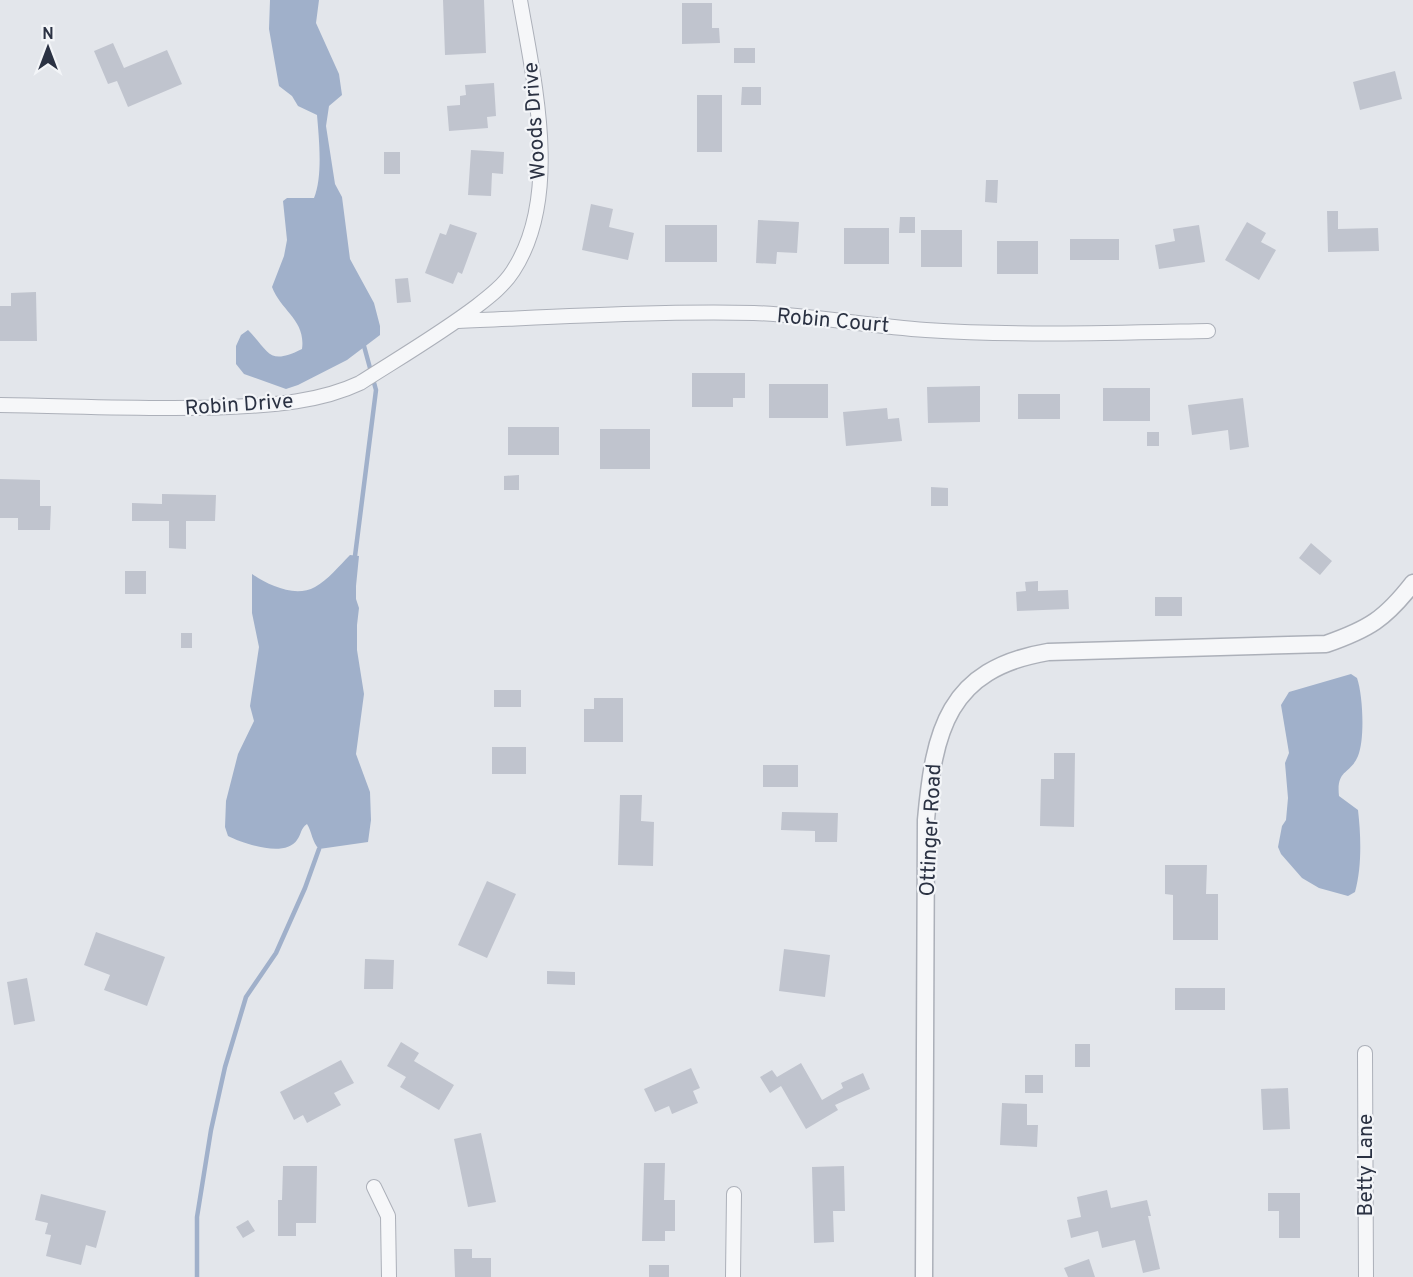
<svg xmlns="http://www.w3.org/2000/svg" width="1413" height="1277" font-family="Overpass,sans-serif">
	<rect width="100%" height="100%" fill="#e3e6eb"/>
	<path fill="#a0b0ca" d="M270,0h49l-3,23 23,51 3,21 -13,11 -3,20 9,58 7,13 8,62 24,44 6,23v9l-33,25 -49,25 -12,4 -42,-15 -8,-10v-18l5,-11 7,-5c22,22 20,36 54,19 4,-29 -21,-38 -30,-62l12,-31 3,-16 -4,-39 4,-3h27c9,-22 5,-59 3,-83l-19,-9 -6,-10 -13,-10 -10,-57z
		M350,555l9,1 -3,30v13l3,9 -2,17v25l7,44 -8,60 14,38 1,28 -3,22 -49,7c-7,-7 -7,-17 -12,-25 -7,5 -5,9 -10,16 -12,18 -53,4 -69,-4l-3,-9 1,-26 12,-47 16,-33 -4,-15 9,-59 -7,-34v-39c16,11 43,24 63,13 13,-7 24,-21 35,-32z
		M1351,674l6,4c6,17 8,62 1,78 -8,19 -22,13 -19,40l19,14c3,26 4,57 -3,82l-7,4 -29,-8 -17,-10 -21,-24 -3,-7 4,-21 4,-6 2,-22 -3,-35 4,-10 -8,-48 8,-13z"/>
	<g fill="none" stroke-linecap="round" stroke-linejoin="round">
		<path stroke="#a0b0ca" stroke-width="4.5" d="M355,556l21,-166 -12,-44
			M197,1277v-60l14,-87 14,-63 21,-70 30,-44 29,-65 14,-39"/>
	</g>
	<path fill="#c0c4ce" d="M443,0h41l2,53 -41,2z
		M682,3h30v25h7l1,15 -38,1z
		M113,43l11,25 43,-18 15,34 -54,23 -11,-26 -9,3 -14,-33z
		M734,48h21v15h-21z
		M1395,71l7,28 -42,11 -7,-28z
		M494,83l2,33 -9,1 1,11 -39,3 -2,-25 13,-1v-9l6,-1 -1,-10z
		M742,87h19v18h-20z
		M697,95h25v57h-25z
		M471,150l33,2 -1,22 -11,-1 -1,23 -23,-1z
		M384,152h16v22h-16z
		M986,180h12l-1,23 -12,-1z
		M591,204l22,5 -4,18 25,6 -6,27 -46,-10z
		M1327,211h11v18l40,-1 1,23 -51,1z
		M900,217h15v16h-16z
		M758,220l41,2 -2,31 -20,-1 -1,12 -20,-1z
		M1247,222l19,11 -5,9 15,8 -17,30 -34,-20z
		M450,224l27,9 -15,41 -4,-2 -5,12 -28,-11 15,-40 6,2z
		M665,225h52v37h-52z
		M1199,225l6,37 -46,7 -4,-24 20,-4 -2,-12z
		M844,228h45v36h-45z
		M921,230h41v37h-41z
		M1070,239h49v21h-49z
		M997,241h41v33h-41z
		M408,278l3,24 -14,1 -2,-24z
		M36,292l1,49h-37v-35h11v-13z
		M692,373h53v25h-12v9h-41z
		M769,384h59v34h-59z
		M980,386v36l-52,1 -1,-36z
		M1103,388h47v33h-47z
		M1018,394h42v25h-42z
		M1243,398l6,49 -19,3 -2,-20 -36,5 -4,-30z
		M887,408l1,11 11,-1 3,23 -56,5 -3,-34z
		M508,427h51v28h-51z
		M600,429h50v40h-50z
		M1147,432h12v14h-12z
		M519,475v15h-15v-14z
		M0,479l40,1v26h11l-1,24h-32v-12h-18z
		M931,487l17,1v18h-17z
		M162,494l54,1 -1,26h-29v28l-17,-1v-27h-37v-18l30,1z
		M1311,543l21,18 -12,14 -21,-17z
		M125,571h21v23h-21z
		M1038,581v10l30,-1 1,19 -52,2 -1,-19 10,-1 -1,-9z
		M1155,597h27v19h-27z
		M181,633h11v15h-11z
		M494,690h27v17h-27z
		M594,698h29v44h-39v-33h10z
		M492,747h34v27h-34z
		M1054,753h21l-1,74 -34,-1 1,-47h13z
		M763,765h35v22h-35z
		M620,795h22l-1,26 13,1 -1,44 -35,-1z
		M782,812l56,1 -1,29h-22v-11l-34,-1z
		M1165,865h42l-1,29h12v46h-45v-45l-8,-1z
		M487,881l29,13 -29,64 -29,-13z
		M96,932l69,25 -18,49 -43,-16 6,-15 -26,-10z
		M784,949l46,6 -5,42 -46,-6z
		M365,959l29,1 -1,29h-29z
		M547,971l28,1v13l-28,-1z
		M27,978l8,43 -21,4 -7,-43z
		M1175,988h50v22h-50z
		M401,1042l18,11 -5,8 40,24 -15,25 -39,-23 6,-10 -19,-11z
		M1075,1044h15v23h-15z
		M341,1060l13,23 -20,10 7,12 -34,18 -4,-8 -9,5 -14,-28z
		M801,1063l21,37 21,-12 -2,-5 22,-10 7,16 -35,16 3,5 -32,19 -25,-43 -11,7 -10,-16 12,-7 5,7z
		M691,1068l9,20 -7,3 5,12 -26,11 -3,-8 -14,6 -11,-23z
		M1025,1075h18v18h-18z
		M1288,1088l2,41 -27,1 -2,-41z
		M1002,1103l25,1v21h11l-1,22 -37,-2z
		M481,1133l15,69 -28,5 -14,-68z
		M644,1163h21l-1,37h11v31h-10v10h-23z
		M283,1166h34l-1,57h-20v13h-18v-36h4z
		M844,1166l1,45h-12l1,31 -20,1 -2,-76z
		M1107,1190l4,18 36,-8 4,16h-3l12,53 -17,4 -8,-33 -33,8 -4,-17 -27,7 -4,-18 14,-3 -4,-20z
		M1268,1193h32v45h-21v-27h-11z
		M41,1194l65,17 -10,37 -10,-3 -5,20 -35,-9 5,-21 -6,-1 3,-11 -13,-3z
		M248,1220l7,11 -12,7 -7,-11z
		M454,1249h18v9h19v19h-36z
		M1089,1259l6,18h-27l-4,-9z
		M649,1265h20v12h-20z"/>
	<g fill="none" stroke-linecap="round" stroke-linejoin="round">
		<g stroke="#acb0b9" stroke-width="16">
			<path id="minor" d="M458,321c98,-4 197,-10 296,-8 57,2 114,13 172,17 93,6 188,3 282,1
				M0,405c77,1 153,5 230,2 43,-2 90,-5 130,-24 39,-25 80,-49 117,-77 13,-10 27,-21 36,-35 49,-75 21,-189 7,-271
				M1365,1053l1,224
				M374,1187l14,29 1,61
				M733,1277l1,-83"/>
		</g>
		<g stroke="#acb0b9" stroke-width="19">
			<path id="tertiary" d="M924,1277l2,-457c8,-89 21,-151 122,-168l278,-8c43,-15 59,-25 87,-61"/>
		</g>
		<use href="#minor" stroke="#f6f7f9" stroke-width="14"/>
		<use href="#tertiary" stroke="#f6f7f9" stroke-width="16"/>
	</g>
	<g text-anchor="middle" stroke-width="4.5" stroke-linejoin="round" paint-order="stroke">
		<g font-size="21" fill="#2b3243" stroke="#f3f5f8">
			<text transform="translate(534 121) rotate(-94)" y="7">Woods Drive</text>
			<text transform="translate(833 320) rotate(5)" y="7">Robin Court</text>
			<text transform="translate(239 404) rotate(-4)" y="7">Robin Drive</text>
			<text transform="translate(930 830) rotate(-87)" y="7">Ottinger Road</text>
			<text transform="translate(1365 1165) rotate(-90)" y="7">Betty Lane</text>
		</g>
	</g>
	<g transform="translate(48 48)" stroke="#f3f5f8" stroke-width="4.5" paint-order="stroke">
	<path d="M0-4.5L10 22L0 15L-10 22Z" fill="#2b3243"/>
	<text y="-9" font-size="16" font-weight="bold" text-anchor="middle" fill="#2b3243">N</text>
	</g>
</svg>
